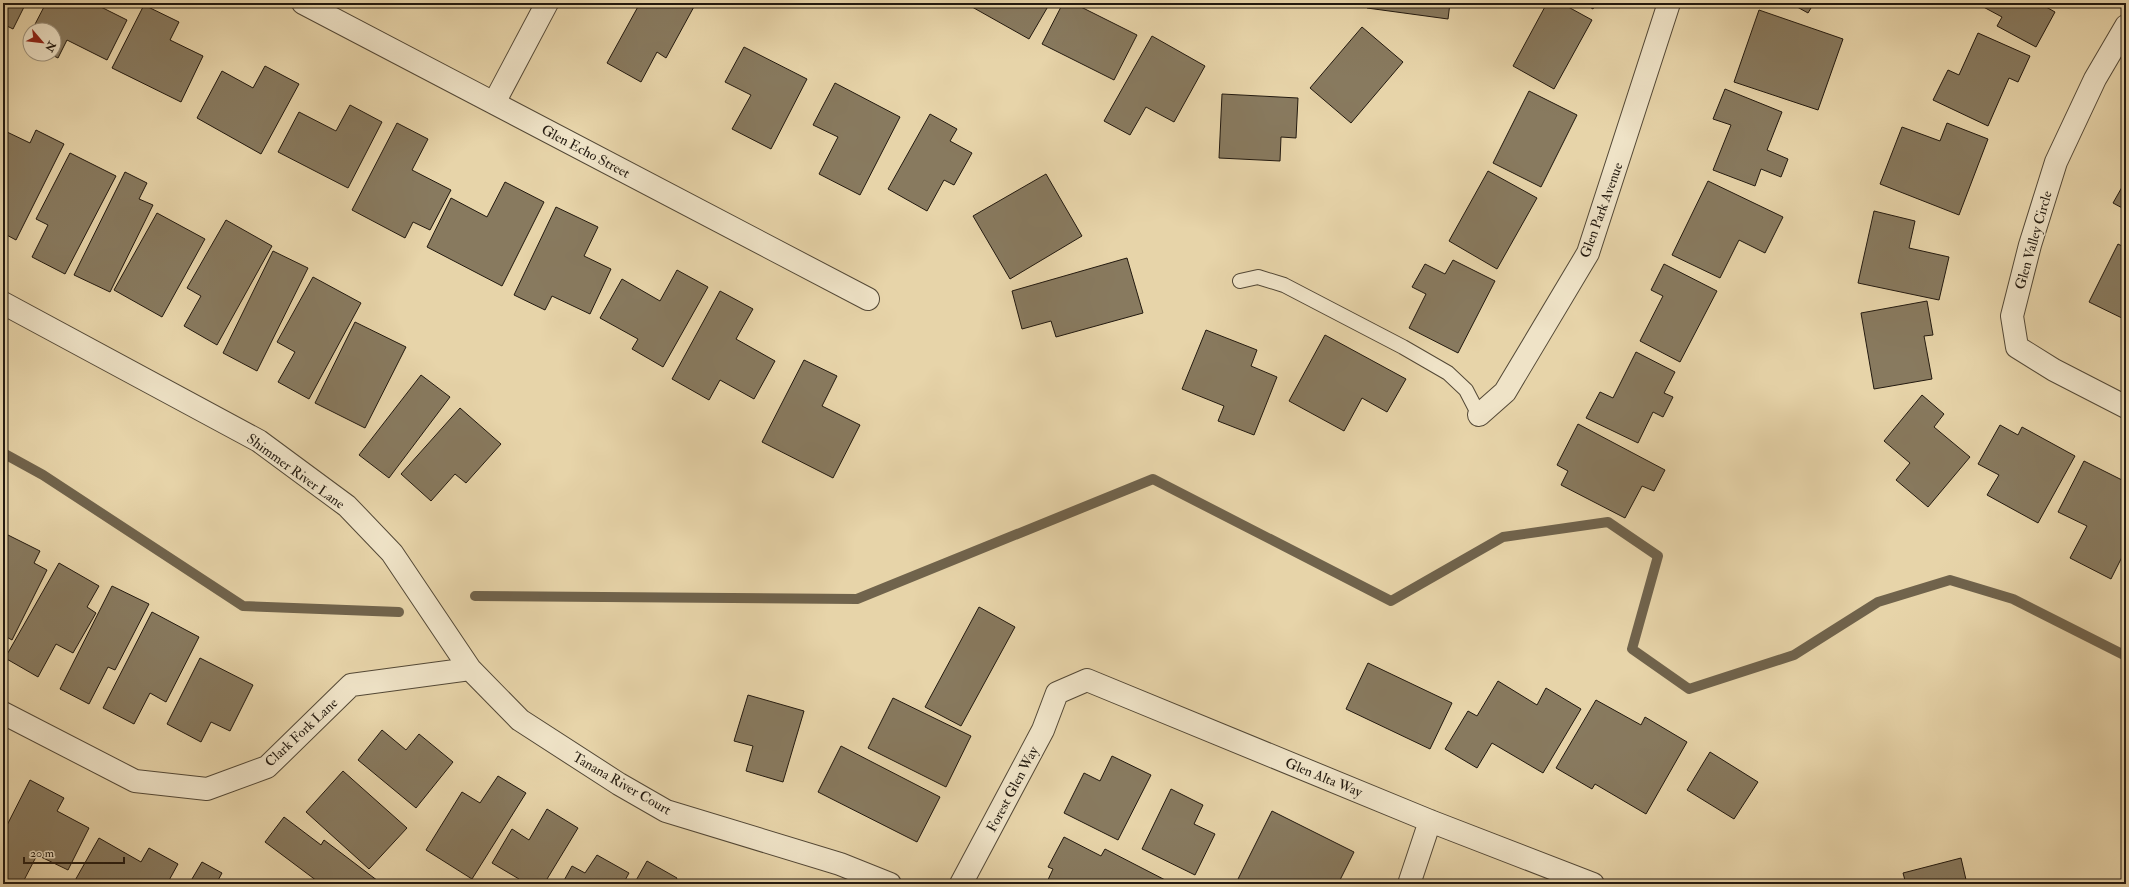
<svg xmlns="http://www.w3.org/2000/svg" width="2129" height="887" font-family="'IM FELL Double Pica',serif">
	<rect width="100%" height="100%" fill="#e7d4a9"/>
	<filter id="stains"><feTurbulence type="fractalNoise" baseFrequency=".005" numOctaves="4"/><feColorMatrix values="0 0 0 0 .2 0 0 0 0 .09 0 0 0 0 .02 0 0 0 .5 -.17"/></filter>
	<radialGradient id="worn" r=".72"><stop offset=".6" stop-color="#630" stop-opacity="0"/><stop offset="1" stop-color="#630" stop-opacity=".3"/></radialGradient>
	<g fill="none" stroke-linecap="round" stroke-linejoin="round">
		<path stroke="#70634c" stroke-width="10" d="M3,453l40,22 200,131 156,6
			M475,596l382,3 296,-120 238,122 112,-64 105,-15 50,34 -26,93 57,40 105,-34 84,-53 72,-22 63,19 113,57"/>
	</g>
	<path fill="#887a5f" stroke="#22190f" d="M3,3h23l-13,26 -10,-5z
		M46,3h47l34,17 -20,40 -40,-20 -9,18 -8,-4h4v-24h-22z
		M640,3h56l-30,55 -9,-6 -16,30 -34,-19z
		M965,3h85l-21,36z
		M1063,3h10l64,32 -23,45 -72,-36z
		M1368,3h82l-2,16 -81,-11z
		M1547,3h14l31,17 -38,69 -41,-23z
		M1583,3h13l-3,6z
		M1790,3h24l-6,10z
		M1976,3h63l16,9 -19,35 -39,-21 5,-9z
		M144,5l35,17 -9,18 33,16 -22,46 -69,-34z
		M1759,10l84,29 -25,71 -84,-28z
		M1362,27l41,35 -52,61 -41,-35z
		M1978,33l52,23 -12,26 -9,-4 -21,48 -55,-26 15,-30 11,5z
		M1152,36l53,30 -31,56 -28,-15 -16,28 -26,-14z
		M744,47l63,32 -36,70 -39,-20 19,-34 -26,-13z
		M265,66l34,18 -38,70 -64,-36 25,-47 31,17z
		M835,83l65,34 -40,78 -41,-21 19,-37 -25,-12z
		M1725,89l57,23 -15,38 21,9 -7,18 -20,-8 -6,17 -42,-16 18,-45 -18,-6z
		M1529,91l48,24 -36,72 -48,-24z
		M1222,94l76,4 -2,40 -15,-1 -1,24 -61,-3z
		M350,105l32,17 -34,66 -70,-36 21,-40 37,19z
		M930,114l27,15 -7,12 22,12 -18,32 -10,-5 -17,31 -39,-22z
		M397,123l31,16 -16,31 39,20 -21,40 -17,-8 -8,16 -53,-28z
		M1947,123l41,16 -29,76 -79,-31 22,-57 38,14z
		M36,130l28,14 -48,96 -13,-7v-93l4,-8 23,11z
		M70,153l46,23 -51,98 -33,-17 16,-32 -12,-6z
		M1488,171l49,27 -40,71 -48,-28z
		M125,172l22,11 -8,16 14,6 -43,87 -36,-17z
		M1046,174l36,62 -72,43 -37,-63z
		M2126,180v30l-13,-7z
		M1708,181l75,36 -18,36 -26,-13 -19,38 -48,-23z
		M505,182l39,20 -42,84 -75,-39 24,-49 36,19z
		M556,207l42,20 -14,29 27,13 -21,45 -38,-18 -7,14 -31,-15z
		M1874,211l41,10 -6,27 40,9 -10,43 -81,-17z
		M157,213l48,26 -43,78 -48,-27z
		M226,220l46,26 -55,99 -33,-19 17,-30 -14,-8z
		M2118,244l8,4v72l-37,-18z
		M273,251l35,17 -51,103 -34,-18z
		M1127,258l16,55 -87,24 -5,-16 -29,8 -10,-38z
		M1453,260l42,21 -37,72 -49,-25 17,-34 -14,-7 13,-23 20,10z
		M1664,264l53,27 -37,71 -40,-21 23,-45 -12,-6z
		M677,270l31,17 -45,80 -31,-18 6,-10 -38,-21 22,-39 38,22z
		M313,277l48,26 -52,96 -31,-17 17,-30 -18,-10z
		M720,291l33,18 -17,30 39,22 -21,38 -34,-19 -11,20 -37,-21z
		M1927,301l6,34 -9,1 8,43 -58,10 -13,-76z
		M355,322l51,25 -41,81 -50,-25z
		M1206,330l51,20 -6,16 26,11 -23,58 -36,-14 6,-15 -42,-17z
		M1325,335l81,44 -19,33 -25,-14 -18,33 -55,-30z
		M1636,352l39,20 -11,21 9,4 -10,20 -10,-5 -15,31 -52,-25 14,-26 13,6z
		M804,360l33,16 -15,30 38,19 -27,53 -71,-36z
		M421,375l29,22 -61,81 -30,-23z
		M1922,395l22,19 -10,13 36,30 -42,50 -32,-27 14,-17 -26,-22z
		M460,408l41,36 -35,39 -11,-9 -24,27 -30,-27z
		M1578,424l87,46 -11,21 -12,-5 -17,32 -64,-33 7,-14 -11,-6z
		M2000,425l18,10 4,-8 53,29 -37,67 -51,-28 12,-20 -21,-11z
		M2084,461l42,21v67l-15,30 -41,-21 17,-32 -29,-14z
		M4,533l36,18 -6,12 13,7 -35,70 -9,-5z
		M59,563l40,23 -12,21 9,6 -23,40 -17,-9 -18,33 -33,-19z
		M112,586l37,18 -34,66 -7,-3 -19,37 -29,-15z
		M979,607l36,20 -54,99 -36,-19z
		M152,612l47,25 -33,65 -16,-9 -16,31 -31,-16z
		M200,658l53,27 -23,46 -19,-9 -10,20 -34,-18z
		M1368,663l84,40 -22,46 -84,-40z
		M1498,681l39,24 9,-17 35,21 -38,64 -51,-30 -15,25 -32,-19 23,-38 9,5z
		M748,695l56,16 -21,71 -37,-11 7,-25 -19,-5z
		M893,698l78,38 -25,51 -78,-39z
		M1596,700l45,25 4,-8 42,25 -41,72 -51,-30 -3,5 -36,-21z
		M382,730l24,20 13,-16 34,28 -37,46 -58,-48z
		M841,746l99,51 -23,45 -99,-50z
		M1710,752l48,30 -24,37 -47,-29z
		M1112,756l39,19 -33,65 -54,-27 20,-40 16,8z
		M343,771l64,57 -38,41 -63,-57z
		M498,776l28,17 -54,86 -46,-29 36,-58 18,11z
		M30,780l34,18 -7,13 32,17 -21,42 -31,-15 -15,29h-8l-11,-6v-45z
		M1171,789l32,16 -9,19 21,10 -20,41 -53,-26z
		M547,809l31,19 -34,56h-28l3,-5 -27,-16 20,-34 17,11z
		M1272,811l82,41 -16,32h-90l-10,-5z
		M284,817l37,28 3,-5 58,44h-61l-56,-42z
		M1064,837l37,19 4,-7 66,34 -125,1 7,-15 -5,-2z
		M99,838l42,24 8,-14 29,16 -11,20h-94z
		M597,855l32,18 -6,11h-61l10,-18 13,7z
		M1961,858l6,26h-61l-3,-11z
		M647,861l30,17 -3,6h-40z
		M202,862l20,11 -6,11h-27z"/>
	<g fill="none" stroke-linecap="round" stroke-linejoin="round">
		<g stroke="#534836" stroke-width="16">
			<path id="service" d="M1240,281l18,-4 26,8 119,62 45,26 18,17 13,25"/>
		</g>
		<g stroke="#534836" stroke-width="24">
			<path id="minor" d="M303,3l565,296
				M2126,26l-31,53 -39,83 -26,83 -18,71 5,31 37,23 72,37
				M494,103l53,-100
				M3,303l256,138 88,65 45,47 78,116 50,51 99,64 47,27 174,53 50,20
				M1479,415l26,-23 83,-139 81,-250
				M3,713l132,68 72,8 60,-22 84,-82 119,-16
				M961,884l82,-154 14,-37 30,-13 343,141 163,63
				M1409,884l21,-63"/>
		</g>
		<use href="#service" stroke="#efe3c7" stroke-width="14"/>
		<use href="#minor" stroke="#efe3c7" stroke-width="22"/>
	</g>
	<g text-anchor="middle" stroke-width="3" stroke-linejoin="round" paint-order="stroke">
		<g font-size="14" fill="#22190f" stroke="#efe3c7">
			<text transform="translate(586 151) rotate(28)" y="5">Glen Echo Street</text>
			<text transform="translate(1601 210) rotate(-70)" y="5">Glen Park Avenue</text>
			<text transform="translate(2033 240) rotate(-74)" y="5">Glen Valley Circle</text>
			<text transform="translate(296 471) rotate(36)" y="5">Shimmer River Lane</text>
			<text transform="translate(301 732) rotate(-43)" y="5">Clark Fork Lane</text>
			<text transform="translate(1324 777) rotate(22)" y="5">Glen Alta Way</text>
			<text transform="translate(622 783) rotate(30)" y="5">Tanana River Court</text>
			<text transform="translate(1012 789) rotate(-62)" y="5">Forest Glen Way</text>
		</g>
	</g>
	<rect width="2129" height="887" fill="none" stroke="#e7d4a9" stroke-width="16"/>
	<rect x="4" y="4" width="2121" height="879" fill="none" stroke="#22190f" stroke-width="2"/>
	<rect x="8" y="8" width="2113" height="871" fill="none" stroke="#22190f"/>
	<g transform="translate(42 42) rotate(118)"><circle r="19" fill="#efe3c7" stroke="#9d927d"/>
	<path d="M0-3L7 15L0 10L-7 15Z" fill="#8f2418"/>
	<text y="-6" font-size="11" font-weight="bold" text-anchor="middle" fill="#22190f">N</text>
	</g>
	<path d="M24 857v6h100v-6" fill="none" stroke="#22190f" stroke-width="2"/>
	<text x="30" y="857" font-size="12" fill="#22190f" stroke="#efe3c7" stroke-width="3" paint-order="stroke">20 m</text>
	<rect width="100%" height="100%" filter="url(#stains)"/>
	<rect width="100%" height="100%" fill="url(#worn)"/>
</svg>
